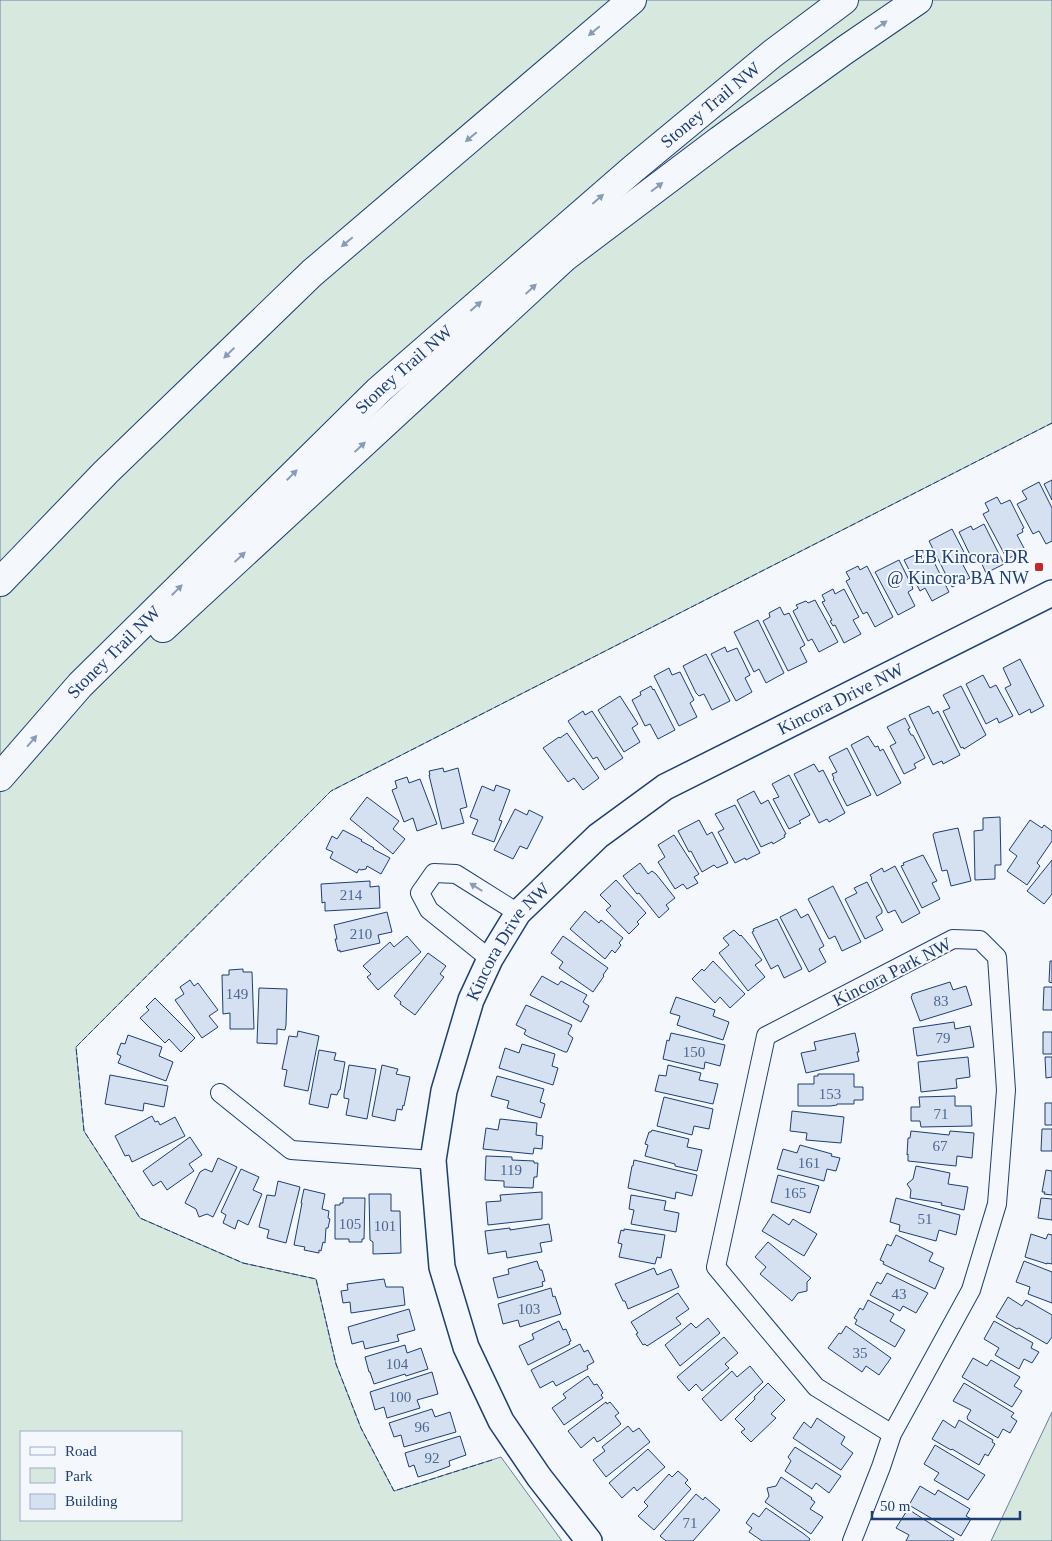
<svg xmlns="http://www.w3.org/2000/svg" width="1052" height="1541" font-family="'Times New Roman',serif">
	<rect width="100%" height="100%" fill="#f4f7fb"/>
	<path fill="#d7e8df" stroke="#687fa3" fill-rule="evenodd" d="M0,0h1052v423l-721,368 -255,256 8,84 56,87 103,45 73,16 20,85 25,64 33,63 107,-34 61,84h-562zM21,1432h160v88h-160z
		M1052,1412v129h-61z"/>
	<path fill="#d5e0f0" stroke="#1d3f73" d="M1052,480v20l-8,-16z
		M1039,482l13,26v33l-6,3 -7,-13 -6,3 -16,-30 10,-5 -5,-8z
		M997,497l4,7 9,-4 14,28 -2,1 1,3 -6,3 8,15 -18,9 -24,-45 6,-3 -4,-8z
		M984,524l20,40 -18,9 -6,-13 -6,3 -15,-31 12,-6 2,4z
		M952,529l16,31 -6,3 8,15 -18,9 -23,-46z
		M929,552l20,40 -17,9 -7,-13 -5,3 -16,-31 13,-6 1,4z
		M899,560l13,26 1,3 -5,3 7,14 -17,9 -23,-43z
		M858,566l2,4 7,-4 26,51 -18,10 -8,-15 -4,2 -17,-33 4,-2 -4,-7z
		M833,589l2,5 9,-5 15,28 -6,3 8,14 -17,9 -9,-18 -2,1 -3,-5 2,-1 -10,-18 3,-1 -3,-6z
		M815,600l23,42 -19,10 -7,-13 -4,2 -15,-30 5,-3 -2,-3 10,-4 2,2z
		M780,607l4,8 5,-2 16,32 -5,3 7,14 -19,9 -25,-50 7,-4 -1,-4z
		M758,620l26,53 -18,10 -7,-14 -5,3 -20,-40z
		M725,647l2,5 10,-4 13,27 -5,3 7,14 -16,9 -25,-47z
		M706,654l24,47 -18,9 -8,-16 -5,2 -3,-3 -13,-27z
		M1020,659l24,47 -13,7 -1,-4 -11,6 -14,-27 6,-3 -8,-17z
		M669,668l3,7 8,-3 14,28 -4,3 7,14 -18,9 -25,-50z
		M983,675l7,13 6,-3 17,31 -14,7 -2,-5 -11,6 -20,-40z
		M651,686l2,4 1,-1 21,41 -17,9 -8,-15 -5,2 -13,-26 9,-5 -1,-3z
		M961,686l25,49 -22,14 -1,-2 -2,1 -18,-37 7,-3 -7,-13z
		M620,696l18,28 -6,4 8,14 -16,10 -26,-42z
		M929,706l4,8 5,-3 22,44 -17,9 -1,-3 -9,4 -24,-50z
		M583,711l2,4 7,-4 31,47 -18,12 -8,-13 -4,2 -25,-38z
		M905,718l5,10 -2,1 3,6h2l12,23 -11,6 2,4 -12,6 -14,-28 6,-3 -9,-16z
		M567,733l32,45 -16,12 -9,-12 -6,4 -25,-34 16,-11 1,1z
		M868,736l7,11 3,-1 2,5 3,-2 18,34 -24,13 -26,-51z
		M847,748l24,47 -24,11 -14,-27 1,-1 -2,-4 5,-2 -8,-15z
		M814,764l5,8 4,-2 22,43 -16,9 -2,-3 -8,4 -25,-49z
		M443,768l1,4 14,-4 9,39 -7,2 4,14 -22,6 -13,-54h1l-1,-4z
		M789,775l21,40 -11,6 2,2 -12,6 -16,-30 6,-2 -7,-13z
		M407,777l2,6 11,-4 17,45 -20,7 -4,-13 -9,4 -12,-32 5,-2 -2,-7z
		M496,785l14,5 -11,30 3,1 -8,21 -22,-8 6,-14 -8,-3 12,-31 12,5z
		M754,791l7,13 7,-4 18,34 -2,1 1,2 -12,7 -1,-2 -11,5 -24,-47z
		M367,797l32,24 -6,8 12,10 -12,15 -43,-35z
		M735,805l25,48 -14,7 -1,-2 -10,5 -17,-31 6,-3 -9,-15z
		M515,809l12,6 2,-5 14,7 -16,32 -7,-3 -7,13 -19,-9z
		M1000,817l1,48h-6v14l-20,1 -1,-49 9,-1v-12z
		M699,820l8,15 5,-3 16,31 -11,5 -3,-3 -12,7 -11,-21 -2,1 -11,-21z
		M1030,820l12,8 2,-3 8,6v10l-15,22 3,3 -13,19 -20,-14 10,-15 -8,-6z
		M958,828l13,53 -20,5 -4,-16 -5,1 -9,-36 1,-2z
		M343,830l19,10 -1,1 13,7 -1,1 17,9 -9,16 -14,-8 -1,3 -5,1 -2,-1 -2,4 -27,-15 3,-6 -7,-3 6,-13 5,3z
		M674,835l25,39 -5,3 4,6 -11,6 -4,-5 -8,5 -17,-27 7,-5 -7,-12z
		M923,855l14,26 -5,2 8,16 -18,9 -21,-42 3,-1 -1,-2z
		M1052,860v34l-8,10 -17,-13z
		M640,863l8,11 4,-3 4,3 19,24 -9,7 3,4 -10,9 -20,-25 -2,1 -14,-18z
		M895,866l25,47 -18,10 -7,-13 -7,3 -17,-34 1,-1 -2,-3 12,-7 2,4z
		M616,880l30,33 -9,9 2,2 -10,10 -23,-24 5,-4 -11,-11z
		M370,881v6l9,-1 1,22 -55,3v-9l-3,1 -1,-19z
		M867,882l15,28v3l-6,4 7,13 -18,9 -20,-40 12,-6 -3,-5z
		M833,886l28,56 -19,9 -7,-15 -6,3 -21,-40z
		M796,909l5,9 7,-4 16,32 -5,3 7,13 -17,10 -29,-55z
		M585,911l14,12 2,-3 22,18 -4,5 2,2 -6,8 -3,-3 -7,9 -35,-30z
		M387,912l5,20 -14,3 2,8 -40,9v-2l-2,1 -3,-12h2l-3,-14z
		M777,919l25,50 -18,9 -6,-13 -7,4 -19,-37 2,-1 -1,-2z
		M734,930l6,6 1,-1 21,25 -7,5 10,12 -17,14 -29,-38 10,-8 -6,-7z
		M407,936l14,16 -43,38 -11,-13 4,-3 -8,-8 27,-24 4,5z
		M563,936l45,32 -5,7 1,1 -11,16 -34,-24 4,-6 -12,-9z
		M428,953l18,13 -6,8 4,3 -29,38 -15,-11 1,-2 -7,-6z
		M713,961l32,33 -15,14 -10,-11 -5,6 -23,-24 10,-10 2,2z
		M1050,961h2v22l-3,-1z
		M243,969v3h9l2,57h-24v-16l-7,1 -1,-39h7v-5z
		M542,976l16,9 3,-4 26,14 -4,7 6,4 -8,16 -51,-27z
		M190,980l4,6 4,-3 20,27 -9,6 9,11 -16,11 -27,-38 9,-6 -4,-7z
		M950,982l3,8 13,-4 6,19 -52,16 -9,-24 1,-1v-2z
		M1044,987h8v23h-9z
		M259,988l28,1 -1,36 -1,5 -8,-1v15l-20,-1z
		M676,997l39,13 -2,6 16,6 -6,18 -46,-15 3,-9 -10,-3z
		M155,998l40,40 -14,14 -12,-13 -4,4 -25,-25 9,-8 -3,-3z
		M526,1005l46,20 -4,9 5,4 -6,14h-2l-36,-15 -5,-3 2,-4 -10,-5z
		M954,1022l1,7 15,-3 4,21 -57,9 -4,-28z
		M298,1031l21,5 -11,55 -24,-5 3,-16 -5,-1 7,-33 8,1z
		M1043,1032h9v22h-9z
		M671,1033l54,12 -5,21 -15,-4 -1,7 -41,-10 4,-19 2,1z
		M855,1033l4,19h-2l2,9 -53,12 -5,-20 15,-3 -2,-8z
		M128,1035l34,12 -3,9 14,6 -7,19 -48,-18 3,-7 -4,-2 4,-11 4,1z
		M522,1044l33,10 -3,12 6,2 -5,17 -54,-17 6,-20 14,5z
		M319,1050l17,3 -2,7 11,2 -5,28h-1l-2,5 -6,-1 -3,14 -19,-4z
		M968,1057l2,20 -14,2 1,9 -36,4 -3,-30z
		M1045,1057h7v20l-6,1z
		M349,1065l27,4 -9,50 -21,-4 3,-16 -5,-1v-4z
		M382,1065l16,4 -2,5 14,3 -6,29 -1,-1 -1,5 -5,-1 -2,12 -23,-5z
		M668,1065l33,8 -2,7 19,4 -5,20 -58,-13 4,-16 7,1z
		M818,1074h36v13h9v13h-9v4h-17v1l-7,1h-32v-22h16v-8h4z
		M110,1075l58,11 -4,21 -20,-4 -1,8 -38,-7z
		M497,1076l47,13 -4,13 5,2 -4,14 -34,-10 2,-7 -18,-5z
		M955,1096v10h16l1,20 -51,1 -1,-6h-9v-14h9l-1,-10z
		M664,1097l49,12 -4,20 -15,-3 -2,9 -35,-9z
		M1045,1103h7v22h-7z
		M792,1111l52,6 -3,26 -35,-3 1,-7 -17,-2z
		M152,1116l3,6 3,-1 2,4 15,-8 10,19 -53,26 -3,-7 -4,1 -10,-20z
		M500,1119l37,4 -1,12 7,1 -1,13 -8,-1 -1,6 -50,-5 3,-21 12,2z
		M1042,1129h10v22h-11z
		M652,1130l37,9 -2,8 15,3 -5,21 -22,-5v-2l-30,-8 3,-11 -3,-1 4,-12h2z
		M911,1131l38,4 1,-4 24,2 -2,25 -15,-2 -1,10 -48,-5v-7l-1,1 1,-17h2z
		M190,1137l12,18 -13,9 5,7 -27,19 -6,-9 -8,5 -10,-15z
		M800,1145l32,9 -1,2 9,2 -4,13 -9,-2 -3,12 -47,-12 6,-20 14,4z
		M486,1156l26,1v3l22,1v2h4l-1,14h-3l-1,11 -29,-1v-6l-19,-1z
		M218,1158l19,9 -24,50 -6,-3 -8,3 -3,-8 -11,-6 15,-31 5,-3 7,3z
		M634,1160l63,15 -5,21 -16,-4 -1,7 -47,-11 4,-22h1z
		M916,1166l34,7 -2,11 20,3 -4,23 -23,-5 1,-2 -32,-5 1,-8 -4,-6 6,-5z
		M241,1169l18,8 -6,13 9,4 -14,31 -10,-5 -3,9 -12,-6 3,-8 -5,-3z
		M1046,1170l6,1v24l-8,-1 1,-2h-3z
		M778,1175l41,11 -9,27 -39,-11z
		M278,1181l22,6 -14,56 -19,-5 2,-8 -10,-3 8,-32 8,1z
		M304,1189l21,5 -3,15 7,2 -1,7 2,1 -2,9h-2l-1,15 -2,-1 -2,9 -2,-1v3l-15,-3 1,-3 -11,-2 8,-42h-1z
		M542,1192v27l-54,6 -2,-23 15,-1 -1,-6z
		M369,1194h22v17h9l1,42 -28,1v-12l-3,-2z
		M631,1195l35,6 -2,9 15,3 -3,19 -45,-8 3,-14 -5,-1z
		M343,1198h22l-1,41h-2v3h-13v-3h-14v-34h5v-2h3z
		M896,1198l64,17 -4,20 -17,-5 -3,11 -37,-10 1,-6 -10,-3z
		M1041,1198l11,1v21l-14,-2z
		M773,1214l16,11 4,-6 24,15 -13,22 -42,-25z
		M549,1224l3,17 -12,2 2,9 -35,6 -1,-7 -18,3 -3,-23 25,-3v2z
		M624,1229l41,6 -4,23 -4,-1 -2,7 -36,-7 3,-13 -4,-1 3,-13 3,1z
		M1031,1234l15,5 2,-5 4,1v29l-5,-1v1l-22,-7z
		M896,1235l37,18 -4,8 15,7 -9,21 -52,-25 1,-2 -4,-2 7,-16 4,2z
		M768,1242l43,36 -4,4v9l-9,2 -6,8 -32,-27 6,-7 -11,-10z
		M537,1261l3,9h2l3,11 -3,1 1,4 -45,12 -5,-20 16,-4 -1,-5z
		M1024,1261l28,11v31l-24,-9 2,-7 -14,-5z
		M654,1268l3,7 14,-6 8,18 -51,22 -3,-8h-2l-8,-17z
		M887,1273l41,20 -12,20 -13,-7 -3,5 -30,-16 7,-13 4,2z
		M384,1279l2,8h17l2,18 -54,8 -1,-11 -7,1 -2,-12 7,-1 -1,-6z
		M551,1288l2,9 2,-1 6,18 -41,13 -2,-7 -15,4 -5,-20z
		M678,1293l11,16 -13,9 5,6 -34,22 -2,-2 -2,1 -7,-11 2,-1 -7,-11z
		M1008,1297l14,9 4,-6 26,15v22l-5,7 -28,-16 -2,1 -21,-12z
		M868,1300l26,14 -4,7 15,9 -10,17 -40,-23 2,-4 -3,-2 6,-10 3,2z
		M409,1309l6,21 -18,5 2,6 -34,8 -2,-8 -11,3 -4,-17z
		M708,1318l12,15 -40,33 -15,-21 26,-22 5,5z
		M559,1321l4,9 3,-1 5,12 -2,1 1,2 -42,21 -9,-19 15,-7 -2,-5z
		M994,1321l39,22 -2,5 8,4 -7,11 -8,-4 -5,10 -24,-14 4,-7 -15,-9z
		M846,1326l45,32 -12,17 -13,-9 -4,6 -34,-24 11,-15 2,1z
		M724,1337l14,16 -13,11 4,4 -27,23 -6,-7 -7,7 -12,-14z
		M580,1344l4,8 4,-2 6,12 -7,4 1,3 -32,17 -3,-5 -13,7 -9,-18z
		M405,1345l2,8 14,-5 7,21 -22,7 -1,-2 -31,10 -4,-12h-1l-4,-15z
		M973,1358l14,8 4,-6 29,17 -6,9 8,5 -10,16 -50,-30z
		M750,1366l13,16 -42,39 -19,-22 30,-28 5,6z
		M432,1372l6,22 -21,6 3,8 -33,10 -3,-11 -9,3 -5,-18z
		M588,1376l6,9 3,-1 6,9 -2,2 2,3 -39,27 -12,-17 14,-10 -3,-4z
		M768,1383l17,17 -14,14 5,4 -25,24 -10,-10 4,-3 -10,-10 20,-20 -1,-2z
		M964,1383l50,30 -3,4 6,4 -7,12 -7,-4 -5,9 -30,-18 -1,-3 4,-7 -18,-9z
		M606,1402l1,2 3,-2 9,11 -4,3 6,8 -20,16 -4,2 -3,-5 -13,11 -13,-17z
		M432,1409l3,8 15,-5 6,20 -52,15 -3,-12 -7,2 -5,-14z
		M817,1418l28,19 -4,7 12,9 -12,17 -48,-32 11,-16 7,6z
		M943,1420l12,8 4,-8 34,20 -1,2 3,2 -7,12 -3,-2 -6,11 -27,-16 -1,1 -19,-11z
		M628,1426l5,6 6,-4 11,14 -44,35 -13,-17 12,-9 -3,-4z
		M460,1436l6,19 -17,6 1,5 -19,7 -13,4 -4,-12 -5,2 -4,-14z
		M935,1445l50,30 -17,25 -34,-20 5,-7 -15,-9z
		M795,1447l46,29 -12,17 -13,-10 -4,6 -27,-18 6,-10 -3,-4z
		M648,1449l17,18 -28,24 -3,-4 -12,11 -13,-15z
		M678,1471l10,9 -3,3 6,6 -37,41 -16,-14 10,-10 -4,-4 25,-28 3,3z
		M781,1477l31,21 -1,1 4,3 -5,7 13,8 -12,17 -46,-32 4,-6 -2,-8 9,-2z
		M920,1486l15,9 3,-5 32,19 -4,7 5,3 -10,17 -52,-31z
		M696,1494l7,6 2,-3 15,13 -27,31h-27l-6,-5z
		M766,1508l38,26 6,5 -1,2h-47l-13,-9 3,-4 -6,-5 7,-10 6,4z
		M908,1509l46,30 -1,2h-47l3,-6 -13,-7z"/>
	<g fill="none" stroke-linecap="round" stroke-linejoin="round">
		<g stroke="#1d3f73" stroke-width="20">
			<path id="street" d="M490,959l-61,-49 -9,-17 14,-20 22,1 62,39
				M220,1093l71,57 142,10
				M852,1541l29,-74 11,-33 79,-144 26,-86 9,-114 -9,-133 -17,-17 -27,-1 -187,97 -50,231 100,120 76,47"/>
		</g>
		<g stroke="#1d3f73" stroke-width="28">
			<g id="secondary">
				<path id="s1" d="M589,1541l-50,-64 -38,-56 -35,-74 -24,-80 -9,-107 11,-69 27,-91 19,-41 28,-46 80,-77 67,-49 387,-194"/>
			</g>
		</g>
		<g stroke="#1d3f73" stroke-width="30">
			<g id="highway">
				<path d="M0,582l106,-110 206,-199 320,-273"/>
				<path d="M163,628l402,-371 155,-117 125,-90 73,-50"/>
				<path id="s2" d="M0,777l80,-92 299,-295 254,-221 139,-115 72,-54"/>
			</g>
		</g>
		<use href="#street" stroke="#f4f7fb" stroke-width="18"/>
		<use href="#secondary" stroke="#f4f7fb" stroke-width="25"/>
		<use href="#highway" stroke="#f4f7fb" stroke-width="28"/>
		<path stroke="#1d3f73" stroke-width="1" stroke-dasharray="6 2.5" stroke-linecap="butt" d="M492,1460l-98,31 -33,-63 -25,-64 -20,-85 -73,-16 -103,-45 -56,-87 -8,-84 255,-256 721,-368"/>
	</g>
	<defs><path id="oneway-solid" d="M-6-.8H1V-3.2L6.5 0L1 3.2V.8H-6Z" transform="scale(1.25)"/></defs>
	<g fill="#889bb7">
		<use href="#oneway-solid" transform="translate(881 25) rotate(-34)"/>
		<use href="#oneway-solid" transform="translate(594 31) rotate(140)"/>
		<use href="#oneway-solid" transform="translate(471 137) rotate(140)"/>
		<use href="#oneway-solid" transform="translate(657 187) rotate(-37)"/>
		<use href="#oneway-solid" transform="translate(598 199) rotate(-41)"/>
		<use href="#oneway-solid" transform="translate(347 242) rotate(140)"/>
		<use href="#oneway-solid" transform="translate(531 289) rotate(-43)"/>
		<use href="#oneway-solid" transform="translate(476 306) rotate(-41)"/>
		<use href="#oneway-solid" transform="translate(229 353) rotate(136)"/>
		<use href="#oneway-solid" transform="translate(360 447) rotate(-43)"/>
		<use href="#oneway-solid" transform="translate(292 475) rotate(-45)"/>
		<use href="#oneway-solid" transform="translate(240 557) rotate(-43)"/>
		<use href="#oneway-solid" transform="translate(177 590) rotate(-45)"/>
		<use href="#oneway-solid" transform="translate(32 741) rotate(-49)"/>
		<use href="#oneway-solid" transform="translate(476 887) rotate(-148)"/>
	</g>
	<rect fill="#c62828" stroke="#f4f7fb" stroke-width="2" x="1034" y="562" width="10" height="10" rx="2.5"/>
	<g text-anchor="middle" stroke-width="4" stroke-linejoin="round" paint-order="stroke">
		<g font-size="15" fill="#4b6792">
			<text x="351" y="900">214</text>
			<text x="361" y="939">210</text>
			<text x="237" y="999">149</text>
			<text x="941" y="1006">83</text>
			<text x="943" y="1043">79</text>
			<text x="694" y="1057">150</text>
			<text x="830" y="1099">153</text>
			<text x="941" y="1119">71</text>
			<text x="940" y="1151">67</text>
			<text x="809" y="1168">161</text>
			<text x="511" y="1175">119</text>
			<text x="795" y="1198">165</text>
			<text x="925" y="1224">51</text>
			<text x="350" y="1229">105</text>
			<text x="385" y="1231">101</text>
			<text x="899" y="1299">43</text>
			<text x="529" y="1314">103</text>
			<text x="860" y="1358">35</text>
			<text x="397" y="1369">104</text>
			<text x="400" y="1402">100</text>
			<text x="422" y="1432">96</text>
			<text x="432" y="1463">92</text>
			<text x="690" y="1528">71</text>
		</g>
		<g font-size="18" fill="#1d3f73" stroke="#f4f7fb">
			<text dy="6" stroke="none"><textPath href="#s2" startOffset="979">Stoney Trail NW</textPath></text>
			<text dy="6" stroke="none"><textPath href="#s2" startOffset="574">Stoney Trail NW</textPath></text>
			<text dy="6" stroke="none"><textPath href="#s2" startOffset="169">Stoney Trail NW</textPath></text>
			<text dy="6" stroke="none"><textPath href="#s1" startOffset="1076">Kincora Drive NW</textPath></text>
			<text dy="6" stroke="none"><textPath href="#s1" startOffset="656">Kincora Drive NW</textPath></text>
			<text transform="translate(892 972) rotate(-27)" y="6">Kincora Park NW</text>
		</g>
		<g font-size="18" fill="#1d3f73" stroke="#f4f7fb" text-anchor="end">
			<text x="1029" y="563">EB Kincora DR<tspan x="1029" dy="21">@ Kincora BA NW</tspan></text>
		</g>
	</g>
	<rect x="20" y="1431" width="162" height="90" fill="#f4f7fb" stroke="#9eadc5"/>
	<rect x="30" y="1447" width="25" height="8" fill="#f4f7fb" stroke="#9eadc5"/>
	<text x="65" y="1456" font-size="15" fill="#1d3f73">Road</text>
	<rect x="30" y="1468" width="25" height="15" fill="#d7e8df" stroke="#9eadc5"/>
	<text x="65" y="1481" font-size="15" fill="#1d3f73">Park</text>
	<rect x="30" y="1494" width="25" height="15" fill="#d5e0f0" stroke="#9eadc5"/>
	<text x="65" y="1506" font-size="15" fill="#1d3f73">Building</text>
	<path d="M872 1511v8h148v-8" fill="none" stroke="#1d3f73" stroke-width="2.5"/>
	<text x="880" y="1511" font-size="15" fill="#1d3f73" stroke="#f4f7fb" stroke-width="4" paint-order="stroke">50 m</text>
</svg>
